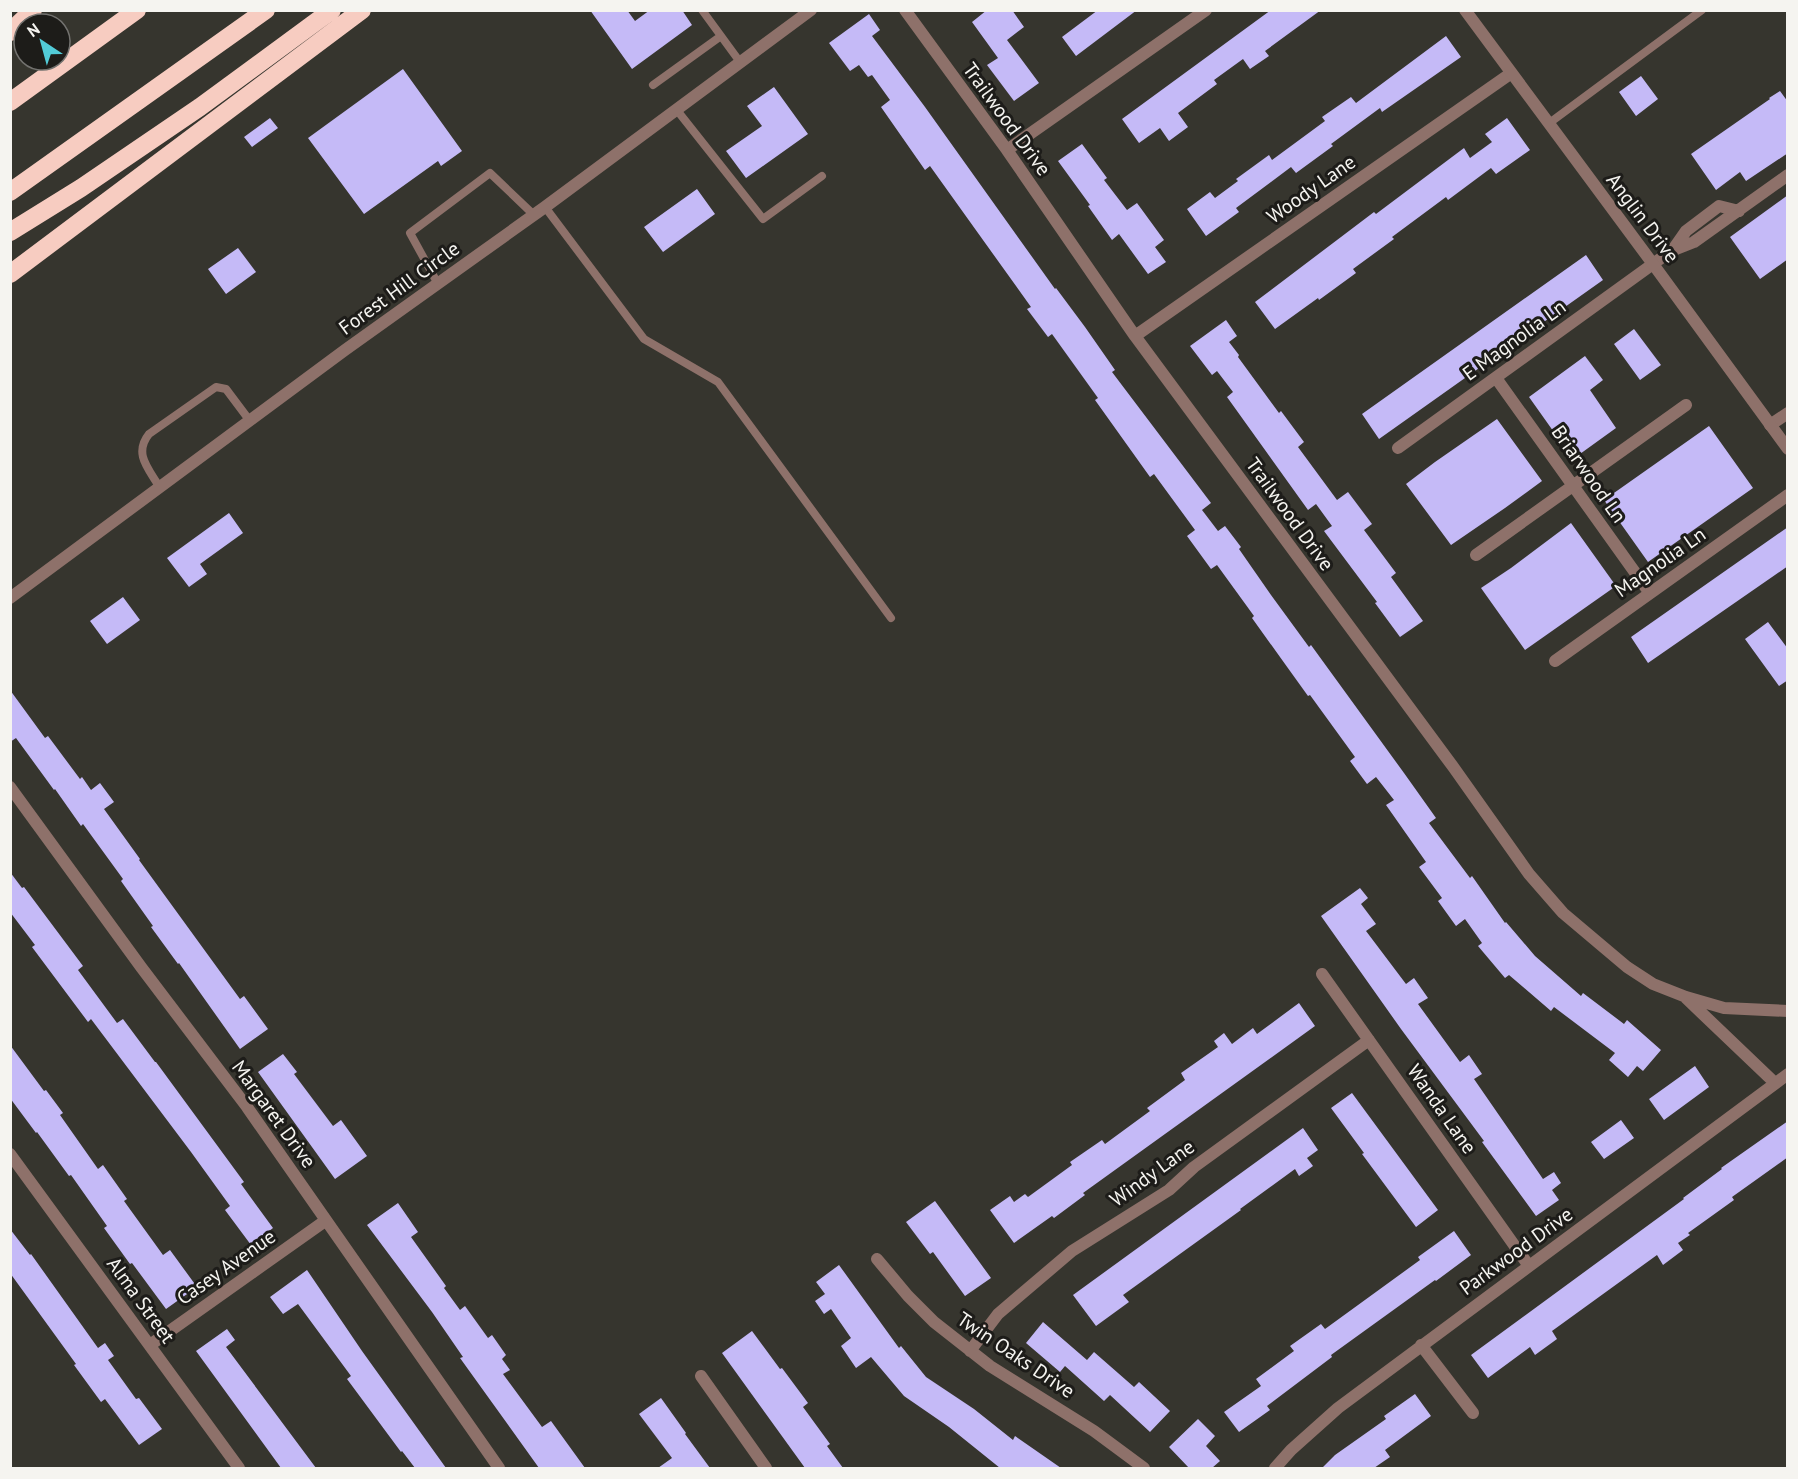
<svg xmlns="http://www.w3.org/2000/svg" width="1798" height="1479" font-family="'PT Sans',sans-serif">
	<rect width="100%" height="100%" fill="#36352e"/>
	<path fill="#c5baf7" d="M590,10h37l8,11 15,-11h32l10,15 -60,44z
		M987,10h25l12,17 -17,13 32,43 -25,18 -27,-36 11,-7 -26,-36z
		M1098,10h39l-61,46 -14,-19z
		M1271,10h50l-56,41 4,5 -19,13 -7,-10 -29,21 3,4 -39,29 10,14 -19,14 -9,-13 -21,15 -17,-24z
		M869,14l11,16 -8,6 53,71 130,182 1,-1 29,39 30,43 -3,2 99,131 -9,7 16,21 7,-5 16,21 -2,2 32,46 38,52 2,-2 93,128 32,45 -7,5 41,55 2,-2 33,47 1,-1 29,34 46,40 2,-3 41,31 3,-4 34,30 -18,21 -6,-5 -9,11 -19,-17 6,-7 -61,-46 -3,4 -42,-36 -4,3 -27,-32 4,-3 -17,-24 -9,7 -18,-25 4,-3 -23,-31 7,-5 -40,-57 8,-5 -18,-23 -9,7 -17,-23 5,-4 -45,-62 -2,1 -23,-32 -33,-46 2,-2 -37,-51 -6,4 -24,-33 8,-6 -41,-56 -4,3 -55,-77 3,-2 -46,-64 -4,3 -21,-28 4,-2 -101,-141 -5,4 -44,-63 9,-7 -18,-25 -4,2 -9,-12 -9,6 -21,-28z
		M1446,36l15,21 -79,55 -2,-4 -49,36 2,2 -37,27 -5,-6 -55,41 3,4 -33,24 -19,-27 23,-17 5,6 23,-17 -2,-2 33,-24 3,5 53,-39 -3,-4 29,-20 5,6z
		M403,69l59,82 -21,15 -3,-5 -74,53 -56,-76z
		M1641,76l17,23 -22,17 -17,-24z
		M774,87l34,47 -62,44 -20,-27 36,-25 -15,-20z
		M1780,91l8,11v51l-42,28 -6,-9 -24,18 -25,-36 79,-55 -1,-1z
		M270,118l8,10 -26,19 -8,-10z
		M1507,118l23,32 -34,24 -5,-6 -43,32 -2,-3 -54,40 2,2 -41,30 3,4 -37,27 -1,-2 -43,31 -20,-27 86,-65 33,-25 2,2 88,-66 6,10 22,-16 -7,-8z
		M1082,144l25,34 -3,2 23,30 10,-7 27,37 -9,7 11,15 -18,12 -29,-40 -7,6 -24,-34 2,-1 -32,-44z
		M697,189l18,25 -52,38 -19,-25z
		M1788,195v64l-28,20 -30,-42z
		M238,248l18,24 -30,22 -18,-25z
		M1586,255l17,25 -224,159 -17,-25z
		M1226,320l11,16 -8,6 10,13 -1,2 41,56 2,-2 23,31 -6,5 39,53 11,-8 24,32 -8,6 32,43 -5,4 32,44 -23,16 -25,-34 2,-1 -53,-71 8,-5 -16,-22 -8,6 -81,-113 6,-5 -16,-21 -5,4 -22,-29z
		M1634,329l27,36 -21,15 -26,-36z
		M1585,356l18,24 -13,10 26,38 -43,31 -44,-62z
		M1497,419l45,62 -37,27 -54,37 -45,-61 29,-22z
		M1709,426l44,62 -105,74 -44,-62z
		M229,513l14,20 -43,31 7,10 -18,13 -22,-29z
		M1571,523l45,63 -91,64 -44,-62 30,-20z
		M1788,527v39l-140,97 -17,-26z
		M123,597l17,23 -33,24 -17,-23z
		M1768,622l20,27v31l-9,6 -34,-47z
		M10,690l35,48 3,-2 32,43 2,-2 9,13 9,-7 14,19 -10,7 36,50 -1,1 101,139 4,-3 24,33 -28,20 -61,-86 -1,1 -27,-37 2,-1 -32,-45 2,-2 -40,-55 -2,2 -26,-37 -1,1 -38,-52 -6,4z
		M10,872l12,16 2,-1 59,79 -5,4 39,53 6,-4 32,43h1l88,120 -3,2 32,44 -22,17 -26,-35 5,-4 -39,-54 -100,-133 -3,3 -56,-75 3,-2 -25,-33z
		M1360,888l8,10 -7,6 15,20 -10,7 40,53 8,-6 14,20 -10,6 42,58 9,-7 13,19 -8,5 69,100 11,-7 7,11 -9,7 7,10 -23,16 -54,-74 2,-1 -83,-112 -80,-113z
		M1299,1003l16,23 -232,167 2,2 -31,23 -2,-2 -38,27 -24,-33 20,-14 4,6 11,-8 3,3 44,-32 -2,-3 32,-22 3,4 45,-33 -3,-3 38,-28 -4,-7 37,-26 -4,-6 10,-8 8,11 21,-16 4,6z
		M10,1045l34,46 2,-1 17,23 -3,2 38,54 5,-4 24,34 -3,2 39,54 7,-5 27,37 -31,22 -34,-46 -2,1 -26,-36 3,-2 -36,-51 -2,1 -32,-44 -1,1 -26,-35z
		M283,1054l14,18 -3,2 39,52 8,-6 26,36 -32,23 -77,-107z
		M1695,1066l14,21 -45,33 -15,-21z
		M1352,1093l86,117 -22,17 -54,-73 2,-1 -33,-45z
		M1621,1120l13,18 -30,21 -13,-17z
		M1788,1121v36l-56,40 2,3 -46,33 2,2 -12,8 5,7 -20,15 -6,-10 -105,76 5,8 -22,16 -5,-8 -42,31 -17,-23 213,-156 -1,-1 39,-29 -1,-1z
		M1303,1128l15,22 -11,8 6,8 -14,10 -4,-7 -55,40 1,1 -118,85 6,7 -33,24 -23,-31z
		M935,1201l56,77 -26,18 -32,-44 -3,2 -24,-32z
		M398,1203l20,29 -7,5 35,49 -2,2 16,22 5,-4 23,32 4,-3 14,20 -4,4 8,11 -7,4 39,53 9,-6 34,47h-46l-79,-110 3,-1 -31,-45 -65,-87z
		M10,1229l20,26 1,-1 67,94 7,-5 9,13 -6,4 28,39 3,-1 23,31 -23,16 -34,-46 -4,3 -27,-37 2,-1 -66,-91z
		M1454,1231l17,24 -35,26 -1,-1 -104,75 1,2 -65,49 3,4 -31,22 -15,-20 37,-26 -5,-7 38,-28 -4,-5 31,-22 4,5 95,-69 -2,-3z
		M839,1265l60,83 2,-2 25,31 48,32 39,31 2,-4 46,32h-61l-51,-41 -45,-31 -33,-39 -15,11 -15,-22 10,-8 -20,-29 -7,5 -9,-13 10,-7 -9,-12z
		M307,1270l55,81 84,117h-31l-13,-17 -1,1 -54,-73 4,-3 -53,-72 -15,10 -13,-17z
		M1043,1322l44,38 7,-8 40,35 5,-5 31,29 -20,21 -40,-37 -6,6 -39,-35 -5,6 -34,-29z
		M227,1329l8,11 -9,7 90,121h-35l-85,-117z
		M752,1331l28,38 2,-1 26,35 -5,4 27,37 -3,2 16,22h-38l-83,-115z
		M1415,1394l16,22 -46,34 5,7 -16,11h-52l13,-13 51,-36 -2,-3z
		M661,1398l25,35 -1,1 25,34h-52l14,-10 -33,-44z
		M1198,1419l17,17 -9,10 14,15 -8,7h-23l-20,-21z"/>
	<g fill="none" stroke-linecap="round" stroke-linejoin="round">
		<path stroke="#8e716a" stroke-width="8" d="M702,10l38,52
			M653,85l68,-49
			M676,109l87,110 59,-43
			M1548,124l154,-114
			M545,207l99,132 74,43 173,236
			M438,284l-28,-51 80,-60 44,42
			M160,488c-11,-19 -27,-34 -11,-54l67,-47 10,2 24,32"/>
		<path stroke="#8e716a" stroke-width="12" d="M905,10l102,140 128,186 319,432 75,106 34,39 64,54 26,17 33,13 38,11 64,3
			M1007,150l199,-140
			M1672,251l14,-20 33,-25 20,5
			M1135,336l375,-262
			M1496,378l153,214
			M1770,425l18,-12
			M1398,448l273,-197 23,-9 94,-67
			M1476,555l210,-150
			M1555,661l233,-166
			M10,787l131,180 106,140 252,361
			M1322,974l207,292
			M1687,999l88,84
			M10,1154l229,314
			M877,1259l31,37 26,26 56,44 104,65 50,37
			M150,1345l175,-124
			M1421,1345l52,68
			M970,1351l28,-37 74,-63 97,-61 25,-23 175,-127
			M701,1376l65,92
			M1275,1468l16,-18 47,-42 450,-334"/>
		<path stroke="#8e716a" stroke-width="12" d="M1465,10l188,254 135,185
			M10,598l335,-248 200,-143 266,-197"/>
		<path stroke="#f7ccc1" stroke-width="18" d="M10,32l23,-22
			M10,102l127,-92
			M10,192l256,-182
			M10,232l71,-44 119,-81 132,-97
			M10,274l352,-264"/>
	</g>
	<g text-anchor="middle" stroke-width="6" stroke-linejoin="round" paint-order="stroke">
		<g font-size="20" fill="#f5f4f0" stroke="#1d1c19">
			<text transform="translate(1007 119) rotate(54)" y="7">Trailwood Drive</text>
			<text transform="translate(1311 189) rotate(-35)" y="7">Woody Lane</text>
			<text transform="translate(1643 218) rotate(53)" y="7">Anglin Drive</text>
			<text transform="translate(399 288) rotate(-36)" y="7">Forest Hill Circle</text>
			<text transform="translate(1514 340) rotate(-36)" y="7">E Magnolia Ln</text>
			<text transform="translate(1589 474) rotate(55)" y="7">Briarwood Ln</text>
			<text transform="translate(1290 514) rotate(54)" y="7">Trailwood Drive</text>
			<text transform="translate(1660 562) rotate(-35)" y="7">Magnolia Ln</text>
			<text transform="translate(1442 1109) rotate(55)" y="7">Wanda Lane</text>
			<text transform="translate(274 1114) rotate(54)" y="7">Margaret Drive</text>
			<text transform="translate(1152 1173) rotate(-36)" y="7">Windy Lane</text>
			<text transform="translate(1516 1251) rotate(-36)" y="7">Parkwood Drive</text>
			<text transform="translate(226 1267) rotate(-35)" y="7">Casey Avenue</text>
			<text transform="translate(141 1300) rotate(54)" y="7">Alma Street</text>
			<text transform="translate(1016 1355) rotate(34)" y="7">Twin Oaks Drive</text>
		</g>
	</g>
	<rect width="1798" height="1479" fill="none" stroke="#f5f4f0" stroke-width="24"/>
	<g transform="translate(42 42) rotate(324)"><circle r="28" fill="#1d1c19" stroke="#73726f" stroke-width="1.5"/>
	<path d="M0-4.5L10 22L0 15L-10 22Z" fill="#52cbd7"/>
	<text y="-9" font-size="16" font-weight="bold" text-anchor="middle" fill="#f5f4f0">N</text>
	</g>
</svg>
